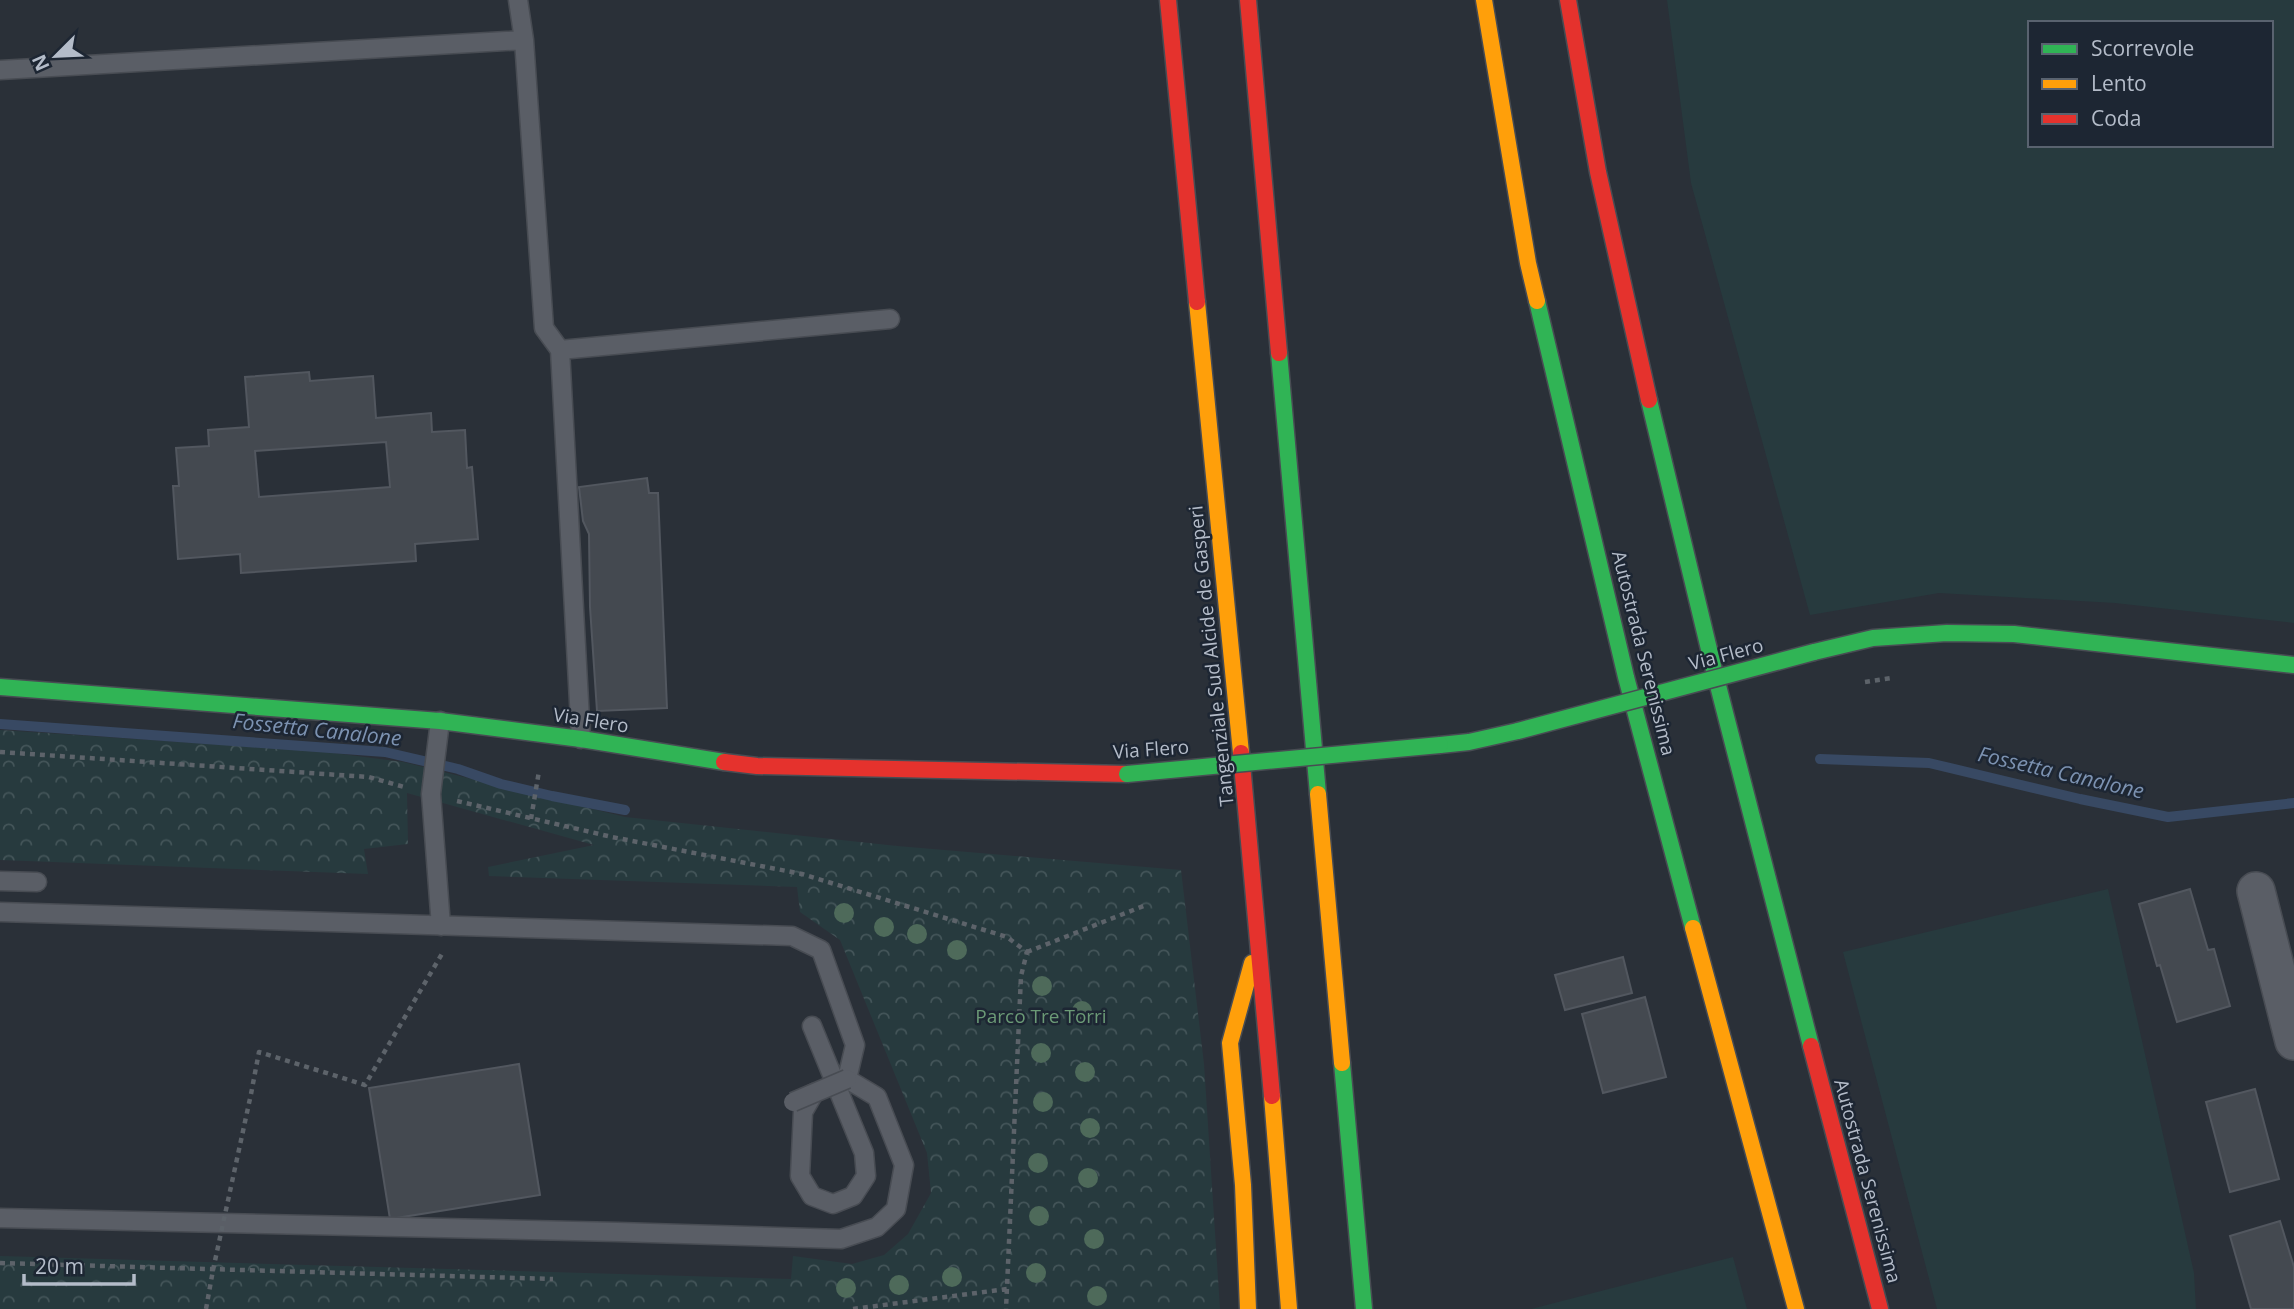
<svg xmlns="http://www.w3.org/2000/svg" width="2294" height="1309" font-family="'Open Sans',sans-serif">
	<defs>
		<pattern id="park-crowns" width="20" height="18" patternUnits="userSpaceOnUse" patternTransform="scale(1.75)"><rect width="20" height="18" fill="#273a3e"/><path d="M2 6a3 3 0 1 1 6 0M12 15a3 3 0 1 1 6 0" fill="none" stroke="#445559"/></pattern>
	</defs>
	<rect width="100%" height="100%" fill="#2a3038"/>
	<path fill="#273a3e" fill-rule="evenodd" d="M1667,0h627v623l-179,-20 -176,-10 -129,22 -119,-432zM2030,23h241v122h-241z
		M2108,889l86,384 2,36h-259l-94,-357z
		M1733,1257l14,52h-216z"/>
	<path fill="url(#park-crowns)" d="M0,730l318,21 85,11 222,55 272,29 284,24 23,194 16,245h-1220v-53l791,23 2,-23 59,8 32,-9 24,-21 23,-41 -4,-40 -87,-213 -40,-28 -3,-25 -308,-11 -1,-9 106,-22 -187,-52 1,51 -44,5 4,25 -368,-14z"/>
	<g fill="none" stroke-linecap="round" stroke-linejoin="round">
		<path stroke="#384963" stroke-width="10" d="M0,724l385,28 73,17 43,15 51,12 73,14
			M1820,759l109,4 151,36 88,18 126,-14"/>
	</g>
	<path fill="#444950" stroke="#52575f" stroke-width="2" fill-rule="evenodd" d="M309,372l1,9 63,-5 3,42 55,-5 1,19 33,-2 2,38 5,-1 6,72 -63,5 1,17 -175,12 -1,-19 -62,5 -5,-73h6l-3,-38 33,-2 -1,-16 41,-3 -4,-50zM386,442l4,45 -131,10 -4,-46z
		M647,478l2,15h9l9,215 -70,3 -7,-104 -1,-73 -6,-13 -4,-34z
		M2190,889l18,61 6,-1 16,57 -53,16 -17,-57 -3,1 -18,-62z
		M1623,957l9,36 -67,17 -10,-35z
		M1645,997l21,80 -63,16 -21,-79z
		M519,1064l21,131 -150,24 -21,-131z
		M2255,1089l24,90 -49,13 -24,-90z
		M2280,1221l14,46v42h-43l-21,-73z"/>
	<g fill="none" stroke-linecap="round" stroke-linejoin="round">
		<g stroke="#484c53" stroke-width="21">
			<path id="lane" d="M518,0l6,40
				M0,70l524,-30 20,288 16,22 21,389
				M560,350l330,-31
				M440,721l-9,73 10,132
				M0,881l37,1
				M0,912l792,24 29,14 34,95 -8,34 30,18 27,68 -8,44 -19,18 -36,12 -223,-7 -618,-14
				M812,1026l52,127 2,23 -13,20 -20,8 -21,-8 -12,-20 3,-64 11,-19"/>
		</g>
		<g stroke="#484c53" stroke-width="40">
			<path id="street" d="M2256,891l38,150"/>
		</g>
		<g stroke="#484c53" stroke-width="19">
			<path id="fast" d="M1537,301l89,376 67,251
				M1279,353l39,441
				M1649,400l65,270 97,376
				M1814,652l59,-14 74,-5 67,1 280,31
				M0,687l440,34 141,18 143,23
				M1440,745l29,-3 49,-11
				M1342,1063l22,246"/>
		</g>
		<g stroke="#484c53" stroke-width="19">
			<path id="slow" d="M1484,0l44,263 9,38
				M1197,302l44,451
				M1318,794l24,269
				M1693,928l103,381
				M1272,1096l17,213
				M1248,1309l-5,-124 -13,-142 22,-80"/>
		</g>
		<g stroke="#484c53" stroke-width="19">
			<path id="jam" d="M1168,0l29,302
				M1248,0l31,353
				M1568,0l30,172 51,228
				M1241,753l31,343
				M724,762l33,4 370,8
				M1811,1046l69,263"/>
		</g>
		<path stroke="#5d636a" stroke-width="4.5" stroke-dasharray="5 5" stroke-linecap="butt" d="M1865,682l26,-4
			M0,752l369,25 35,10
			M457,801l155,36 190,37 205,63 20,15 -6,24 -15,333
			M531,819l8,-48
			M1027,952l119,-47
			M251,1094l8,-42 106,33 78,-133
			M0,1263l553,16
			M206,1309l7,-39
			M853,1309l154,-20"/>
		<use href="#lane" stroke="#5a5e66" stroke-width="18"/>
		<use href="#street" stroke="#5a5e66" stroke-width="37"/>
		<use href="#fast" stroke="#30b455" stroke-width="16"/>
		<use href="#slow" stroke="#ff9f0a" stroke-width="16"/>
		<use href="#jam" stroke="#e5322d" stroke-width="16"/>
		<g stroke="#484c53" stroke-width="21" stroke-linecap="butt">
			<path id="lane-bridge" d="M793,1102l54,-23"/>
		</g>
		<g stroke="#484c53" stroke-width="19" stroke-linecap="butt">
			<path id="fast-bridge" d="M1518,731l296,-79
				M1127,774l313,-29"/>
		</g>
		<path stroke="#5d636a" stroke-width="4.5" stroke-dasharray="5 5" stroke-linecap="butt" d="M213,1270l38,-176"/>
		<use href="#lane-bridge" stroke="#5a5e66" stroke-width="18"/>
		<use href="#fast-bridge" stroke="#30b455" stroke-width="16"/>
	</g>
	<g fill="#4e6a5a">
		<circle cx="844" cy="913" r="10"/>
		<circle cx="884" cy="927" r="10"/>
		<circle cx="917" cy="934" r="10"/>
		<circle cx="957" cy="950" r="10"/>
		<circle cx="1042" cy="986" r="10"/>
		<circle cx="1082" cy="1011" r="10"/>
		<circle cx="1041" cy="1053" r="10"/>
		<circle cx="1085" cy="1072" r="10"/>
		<circle cx="1043" cy="1102" r="10"/>
		<circle cx="1090" cy="1128" r="10"/>
		<circle cx="1038" cy="1163" r="10"/>
		<circle cx="1088" cy="1178" r="10"/>
		<circle cx="1039" cy="1216" r="10"/>
		<circle cx="1094" cy="1239" r="10"/>
		<circle cx="1036" cy="1273" r="10"/>
		<circle cx="952" cy="1277" r="10"/>
		<circle cx="899" cy="1285" r="10"/>
		<circle cx="846" cy="1288" r="10"/>
		<circle cx="1097" cy="1296" r="10"/>
	</g>
	<g text-anchor="middle" stroke-width="5" stroke-linejoin="round" paint-order="stroke">
		<g font-size="19" fill="#b4bcc9" stroke="#1d2633">
			<text transform="translate(1644 653) rotate(76)" y="7">Autostrada Serenissima</text>
			<text transform="translate(1726 654) rotate(-15)" y="7">Via Flero</text>
			<text transform="translate(1211 656) rotate(-96)" y="7">Tangenziale Sud Alcide de Gasperi</text>
			<text transform="translate(591 720) rotate(9)" y="7">Via Flero</text>
			<text transform="translate(1151 749) rotate(-4)" y="7">Via Flero</text>
			<text transform="translate(1868 1181) rotate(75)" y="7">Autostrada Serenissima</text>
		</g>
		<g font-size="19" fill="#6b9a76" stroke="#1d2633">
			<text x="1041" y="1023">Parco Tre Torri</text>
		</g>
		<g font-size="21" font-style="italic" fill="#7c92b1" stroke="#1d2633">
			<text transform="translate(317 730) rotate(6)" y="7">Fossetta Canalone</text>
			<text transform="translate(2061 773) rotate(13)" y="7">Fossetta Canalone</text>
		</g>
	</g>
	<rect x="2028" y="21" width="245" height="126" fill="#1d2633" stroke="#59626f" stroke-width="2"/>
	<rect x="2042" y="44" width="35" height="10" fill="#30b455" stroke="#59626f" stroke-width="2"/>
	<text x="2091" y="56" font-size="21" fill="#b4bcc9">Scorrevole</text>
	<rect x="2042" y="79" width="35" height="10" fill="#ff9f0a" stroke="#59626f" stroke-width="2"/>
	<text x="2091" y="91" font-size="21" fill="#b4bcc9">Lento</text>
	<rect x="2042" y="114" width="35" height="10" fill="#e5322d" stroke="#59626f" stroke-width="2"/>
	<text x="2091" y="126" font-size="21" fill="#b4bcc9">Coda</text>
	<g transform="translate(56 56) rotate(246)" stroke="#1d2633" stroke-width="5" paint-order="stroke">
	<path d="M0-5L12 26L0 18L-12 26Z" fill="#b4bcc9"/>
	<text y="-10" font-size="19" font-weight="bold" text-anchor="middle" fill="#b4bcc9">N</text>
	</g>
	<path d="M24 1274v10h110v-10" fill="none" stroke="#b4bcc9" stroke-width="3.5"/>
	<text x="35" y="1274" font-size="21" fill="#b4bcc9" stroke="#1d2633" stroke-width="5" paint-order="stroke">20 m</text>
</svg>
